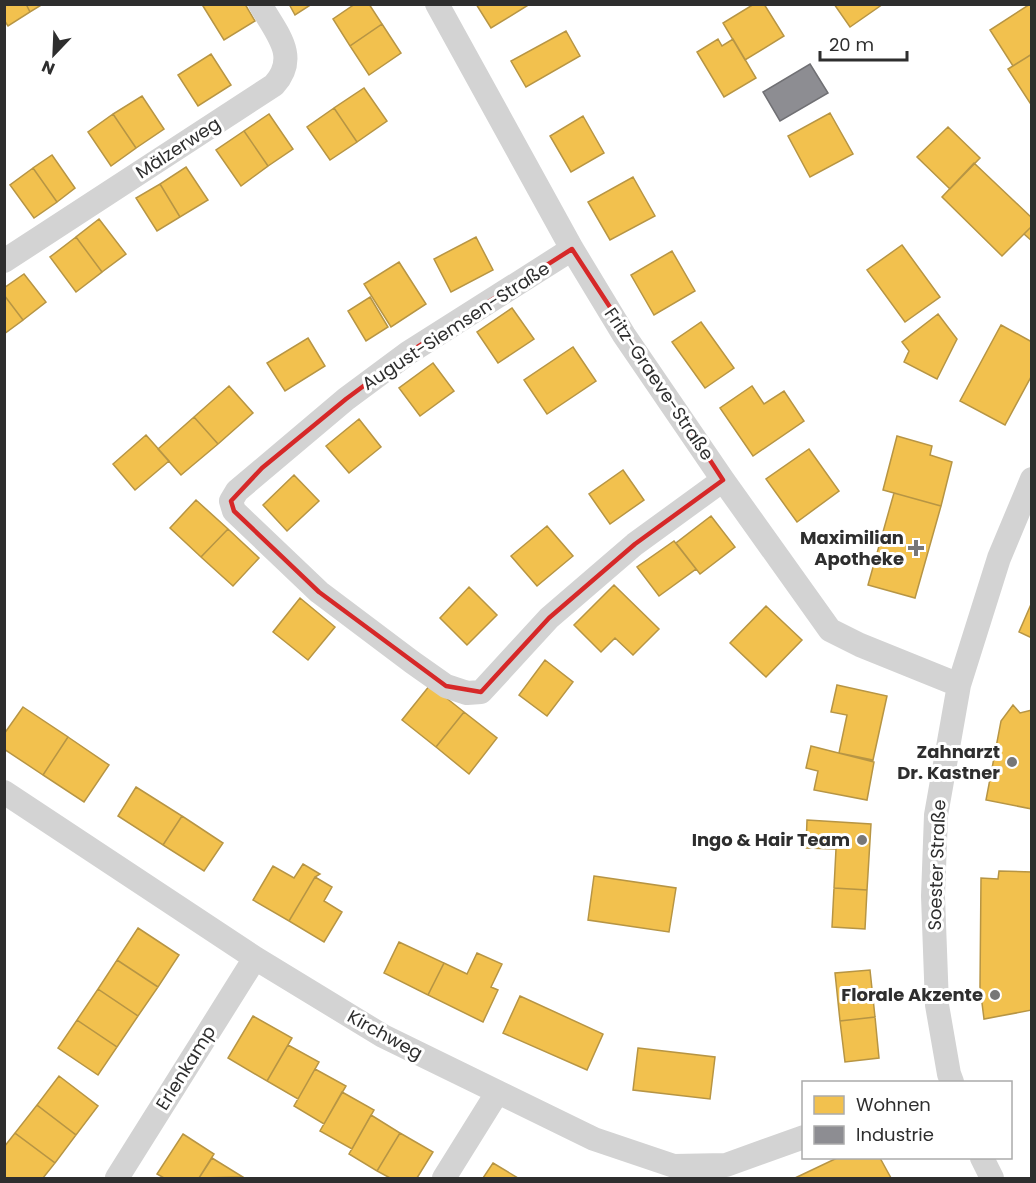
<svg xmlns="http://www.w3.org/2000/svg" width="1036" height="1183" font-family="Poppins,sans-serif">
	<rect width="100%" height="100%" fill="#fff"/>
	<path fill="#f2c14e" stroke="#b79544" stroke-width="1.5" d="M4,4h22l4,8 -22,14 -4,-6z
		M26,4h17l-13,8z
		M205,4h40l10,17 -31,19 -21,-34z
		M289,4h23l-17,11z
		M355,4h14l13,20 -32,22 -17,-27z
		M476,4h54l-39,24z
		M754,4h10l20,32 -39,24 -22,-37z
		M834,4h49l-33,23z
		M1030,4l2,3v47l-19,12 -23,-36z
		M382,24l19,29 -32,22 -19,-29z
		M566,31l14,25 -54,31 -15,-26z
		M718,39l4,7 11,-7 23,39 -32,19 -27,-45z
		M211,54l20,31 -33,21 -20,-31z
		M1032,54v52l-24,-37z
		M364,88l23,33 -30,21 -23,-34z
		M142,96l22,33 -28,19 -23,-34z
		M334,108l23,34 -27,18 -23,-33z
		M830,113l23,41 -43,23 -22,-41z
		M113,114l23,34 -25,18 -23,-34z
		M269,114l24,35 -25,17 -24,-35z
		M583,116l21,37 -33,19 -21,-36z
		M948,127l32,31 -30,31 -33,-32z
		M244,131l24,35 -27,20 -25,-36z
		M52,155l23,33 -18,14 -24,-34z
		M974,163l58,55v8l-30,30 -60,-59z
		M186,167l22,33 -28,17 -20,-33z
		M33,168l24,34 -23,16 -24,-33z
		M633,177l22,39 -45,24 -22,-38z
		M160,184l20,33 -23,14 -21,-33z
		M99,219l27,35 -24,18 -26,-35z
		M1032,226v15l-8,-7z
		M76,237l26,35 -26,20 -26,-35z
		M476,237l17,33 -42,22 -17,-33z
		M902,245l38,52 -35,25 -38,-52z
		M672,251l23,40 -41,24 -23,-40z
		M399,262l27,42 -35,23 -27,-43z
		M24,274l22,28 -23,18 -19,-25v-7z
		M4,295l19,25 -19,14z
		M370,297l18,30 -22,14 -18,-30z
		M512,308l22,31 -36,24 -21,-31z
		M938,314l19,25 -20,40 -33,-17 5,-11 -7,-9z
		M701,322l33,46 -29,20 -33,-46z
		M1001,325l31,17v33l-27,50 -45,-24z
		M308,338l17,28 -40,25 -18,-28z
		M573,347l23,34 -49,33 -23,-34z
		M433,363l21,28 -34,25 -21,-28z
		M229,386l24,27 -35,31 -24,-27z
		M752,386l12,18 20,-13 20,30 -51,35 -33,-48z
		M194,417l24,27 -37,31 -23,-26z
		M359,419l22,28 -32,26 -23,-27z
		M146,435l23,26 -34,29 -22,-26z
		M897,436l35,10 -2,9 22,7 -11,44 -58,-16z
		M809,449l30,42 -42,31 -31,-43z
		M623,470l21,30 -34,24 -21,-30z
		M294,475l25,26 -32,30 -24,-26z
		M894,493l47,13 -26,92 -47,-13z
		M196,500l32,29 -27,28 -31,-29z
		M711,516l24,31 -35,27 -24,-31z
		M547,526l26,30 -36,30 -26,-30z
		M228,529l31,29 -26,28 -32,-29z
		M674,541l22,28 -37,27 -22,-29z
		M614,585l45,44 -26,26 -18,-17 -14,14 -27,-27z
		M469,587l28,28 -30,30 -27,-27z
		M300,598l35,29 -27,33 -35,-28z
		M1032,602v36l-13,-6z
		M766,606l36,34 -36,37 -36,-34z
		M545,660l28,22 -26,34 -28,-21z
		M430,685l34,27 -28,35 -34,-27z
		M837,685l50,11 -14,64 -34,-7 8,-38 -16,-3z
		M1013,705l7,8 12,-3v99l-46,-9 15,-79z
		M23,707l45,30 -25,38 -39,-26v-15z
		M464,712l33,26 -28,36 -33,-27z
		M68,737l41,28 -25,37 -41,-27z
		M811,746l63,16 -7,38 -53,-10 4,-19 -12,-3z
		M136,787l46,29 -19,29 -45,-29z
		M182,816l41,27 -19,28 -41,-26z
		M807,820l64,4 -4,66 -33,-2 2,-39 -30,-1z
		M303,864l17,10 -5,3 -26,44 -36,-21 20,-34 21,12z
		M999,871l33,1v138l-48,9 -4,-32 1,-109 17,1z
		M594,876l82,12 -7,44 -81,-12z
		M315,877l17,10 -8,14 18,11 -18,30 -35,-21z
		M834,888l33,2 -2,39 -33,-2z
		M138,928l41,27 -21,32 -41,-27z
		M399,942l45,21 -16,32 -44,-22z
		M477,953l25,11 -11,23 7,3 -15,32 -55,-27 16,-32 23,11z
		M117,960l41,27 -20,29 -40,-27z
		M870,970l5,47 -35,4 -5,-48z
		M98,989l40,27 -21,31 -40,-27z
		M520,996l83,38 -16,36 -84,-37z
		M253,1016l39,22 -25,43 -39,-23z
		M875,1017l4,41 -34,4 -5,-41z
		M77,1020l40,27 -19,28 -40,-27z
		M288,1045l31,17 -21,37 -31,-18z
		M638,1048l77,9 -5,42 -77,-9z
		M315,1069l31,17 -22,38 -30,-18z
		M59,1076l39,30 -22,29 -39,-30z
		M342,1092l32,18 -22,39 -32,-18z
		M37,1105l39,30 -21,28 -40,-30z
		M371,1115l29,18 -23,38 -28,-17z
		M15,1133l40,30 -12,15h-39v-31z
		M400,1133l33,19 -16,26h-27l-13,-7z
		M183,1134l31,20 -15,24h-35l-7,-4z
		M212,1158l31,19 -44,1z
		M837,1158h43l11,20h-96z
		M493,1163l25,15h-35z"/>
	<path fill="#8d8d92" stroke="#707074" stroke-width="1.5" d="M810,64l18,29 -48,28 -17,-29z"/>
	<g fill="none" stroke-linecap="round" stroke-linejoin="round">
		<path stroke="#d3d3d3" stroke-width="24" d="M437,4l135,245 52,86 99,145 107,150 30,15 99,40
			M572,249l-164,104 -62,46 -109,92 -6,10 3,10 85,81 93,70 34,24 21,7 14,-1 68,-74 86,-74 88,-64
			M4,261l270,-176c26,-29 2,-52 -14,-81
			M4,792l251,166 128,78 211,103 80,27 52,-1 78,-28
			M952,1082l-3,-8 -12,-69 -4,-109 3,-81 23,-130 40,-127 33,-79
			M982,1158l10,20
			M117,1178l138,-220
			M444,1178l53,-85"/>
	</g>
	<path fill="none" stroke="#d62828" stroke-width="4.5" stroke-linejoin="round" d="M572,249l151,231 -88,64 -86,74 -68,74 -35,-6 -127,-94 -85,-81 -3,-10 31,-33 84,-69 62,-46z"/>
	<g fill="#777" stroke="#fff" stroke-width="2">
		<path d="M913 539h6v6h6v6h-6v6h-6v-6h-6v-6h6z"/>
		<circle cx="1012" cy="762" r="6"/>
		<circle cx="862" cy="840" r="6"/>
		<circle cx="995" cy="995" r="6"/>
	</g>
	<g text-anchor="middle" stroke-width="6" stroke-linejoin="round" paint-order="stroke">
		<g font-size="18" fill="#2e2e2e" stroke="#fff">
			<text transform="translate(178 148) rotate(-33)" y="6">Mälzerweg</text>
			<text transform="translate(456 326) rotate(-33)" y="6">August-Siemsen-Straße</text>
			<text transform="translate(659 384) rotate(56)" y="6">Fritz-Graeve-Straße</text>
			<text transform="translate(937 865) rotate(-88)" y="6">Soester Straße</text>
			<text transform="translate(385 1035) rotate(29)" y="6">Kirchweg</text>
			<text transform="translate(186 1068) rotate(-58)" y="6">Erlenkamp</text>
		</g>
		<g font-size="18" font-weight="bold" fill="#2e2e2e" stroke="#fff" text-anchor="end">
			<text x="904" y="544">Maximilian<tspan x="904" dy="21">Apotheke</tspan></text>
			<text x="1000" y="758">Zahnarzt<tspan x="1000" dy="21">Dr. Kastner</tspan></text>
			<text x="850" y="846">Ingo &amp; Hair Team</text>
			<text x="983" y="1001">Florale Akzente</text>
		</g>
	</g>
	<rect width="1036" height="1183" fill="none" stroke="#2e2e2e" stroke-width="12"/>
	<rect x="802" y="1081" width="210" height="78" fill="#ffffff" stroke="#ababab" stroke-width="1.5"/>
	<rect x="814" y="1096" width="30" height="18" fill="#f2c14e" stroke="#ababab" stroke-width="1.5"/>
	<text x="856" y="1111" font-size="18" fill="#2e2e2e">Wohnen</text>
	<rect x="814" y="1126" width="30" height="18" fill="#8d8d92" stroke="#ababab" stroke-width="1.5"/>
	<text x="856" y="1141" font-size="18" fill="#2e2e2e">Industrie</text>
	<g transform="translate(54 54) rotate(203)" stroke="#ffffff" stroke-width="4.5" paint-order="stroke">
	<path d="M0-4.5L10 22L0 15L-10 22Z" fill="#2e2e2e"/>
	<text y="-9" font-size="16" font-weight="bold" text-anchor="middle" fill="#2e2e2e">N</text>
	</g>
	<path d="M820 51v9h87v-9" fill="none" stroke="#2e2e2e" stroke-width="3"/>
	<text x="829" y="51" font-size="18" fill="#2e2e2e" stroke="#ffffff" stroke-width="4.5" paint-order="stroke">20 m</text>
</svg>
